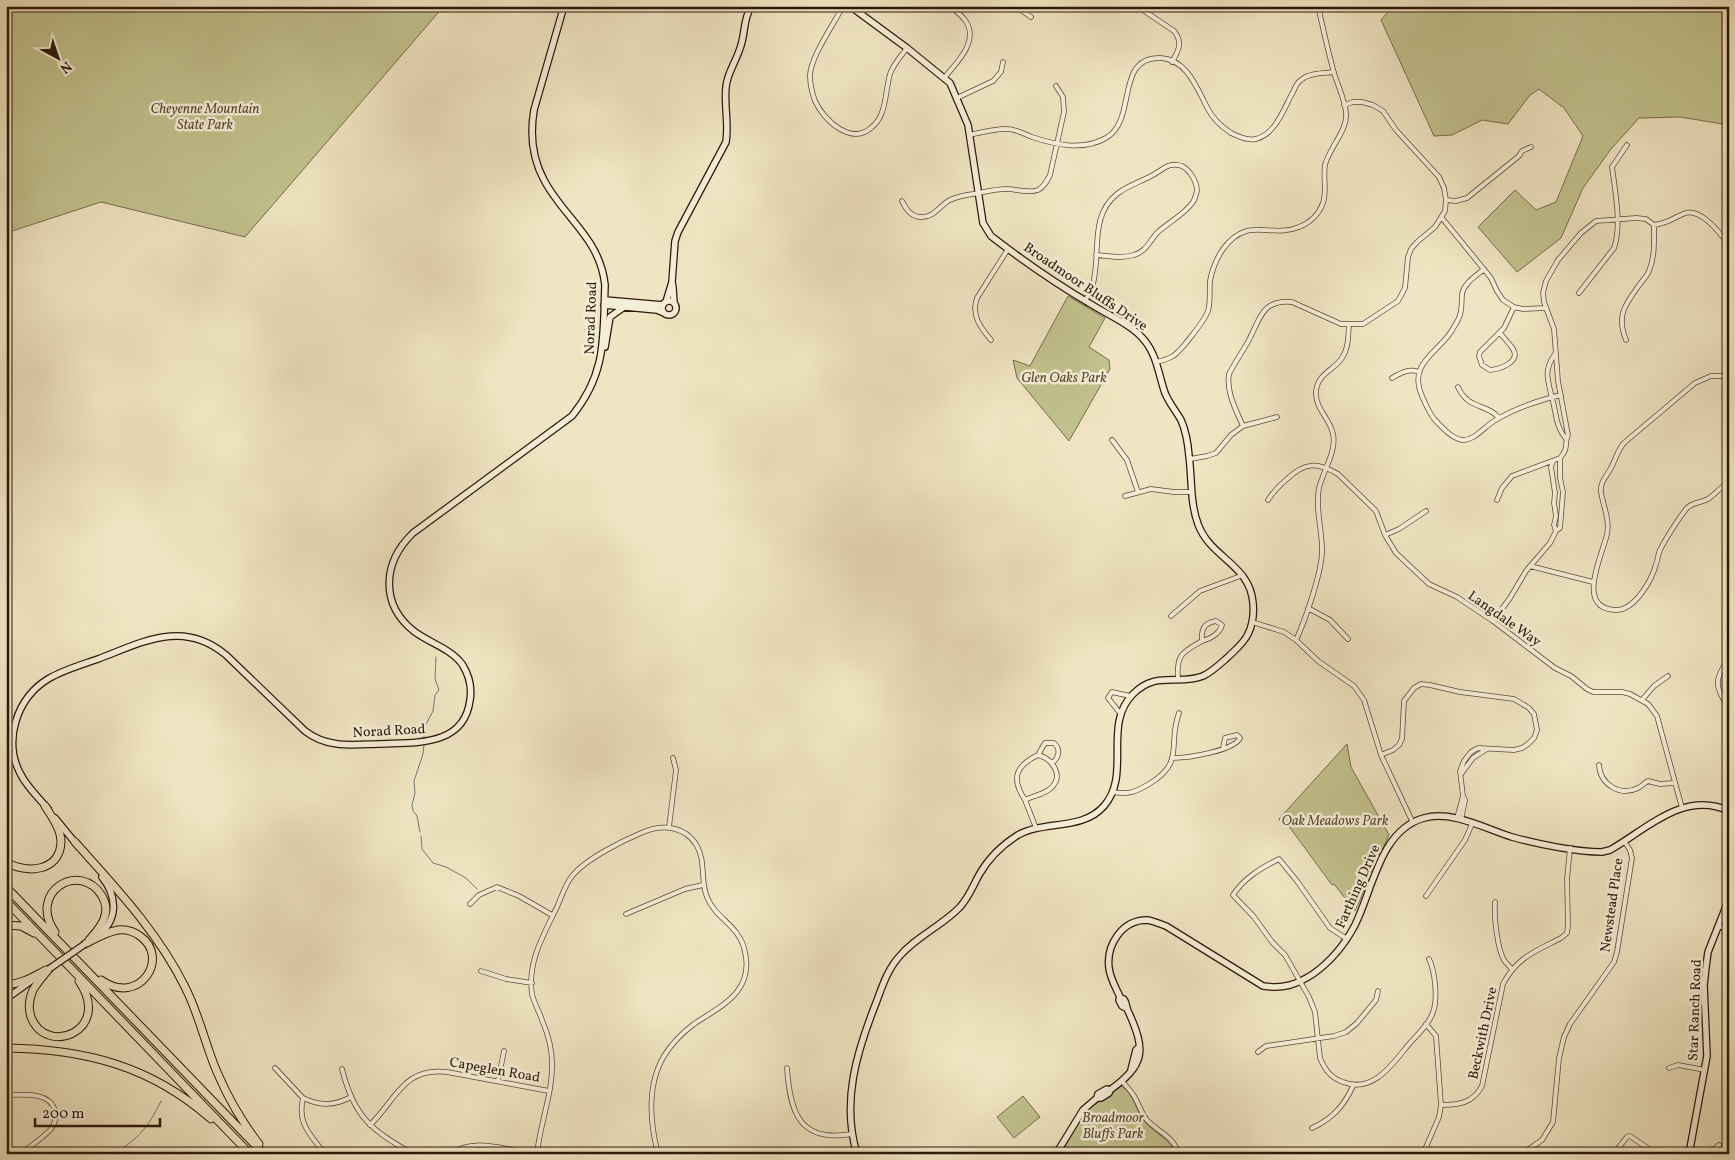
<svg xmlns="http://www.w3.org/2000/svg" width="1735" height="1160" font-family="Vollkorn,serif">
	<rect width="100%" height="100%" fill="#f0e5c2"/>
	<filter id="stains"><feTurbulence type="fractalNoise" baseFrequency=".004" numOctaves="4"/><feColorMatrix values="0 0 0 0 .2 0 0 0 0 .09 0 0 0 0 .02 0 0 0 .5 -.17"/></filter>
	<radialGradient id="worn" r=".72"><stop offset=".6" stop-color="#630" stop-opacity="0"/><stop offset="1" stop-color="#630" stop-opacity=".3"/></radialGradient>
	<path fill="#c2c28e" stroke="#776c4c" d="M6,6h438l-199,231 -144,-35 -95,31z
		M1393,6h336v119l-49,-8 -41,1 -28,31 -28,39 -22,50 -44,34 -39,-45 37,-37 21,20 20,-8 27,-66 -19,-28 -25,-19 -9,6 -22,29 -26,-4 -30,15 -18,1 -53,-116z
		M1068,296l37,22 -16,29 20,13 1,9 -41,72 -52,-63 -4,-18 17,6z
		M1347,744l4,23 38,68 -34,76 -21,-27 -2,1 -44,-60 -7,-3 -2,-3z
		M1121,1086c13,7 15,26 24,36 10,12 26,17 30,32h-110l-3,-2 17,-31 8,-11z
		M1023,1096l17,21 -26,21 -17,-21z"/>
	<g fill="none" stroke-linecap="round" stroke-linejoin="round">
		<path stroke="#707b74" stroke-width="1" d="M424,738l1,-12 8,-15 2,-16 4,-5 -4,-11 1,-22
			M420,832l-3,-16 -4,-5 -1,-6 3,-12 -1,-12 9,-27 1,-9
			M421,836l1,13 11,14 13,4 20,11 11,11
			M114,1154c26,-17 33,-25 47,-53"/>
		<g stroke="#5d4a38" stroke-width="5.5">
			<path id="street" d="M843,6c-9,18 -32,50 -33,69 0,8 2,18 5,26 9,20 37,45 57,26 15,-12 13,-36 18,-53 3,-9 11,-18 17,-26
				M1015,6l16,11
				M1137,6l37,25c9,11 5,19 -2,31
				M945,77c12,-15 35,-36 20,-57 -4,-5 -10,-10 -15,-14
				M957,98l36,-17 8,-9 2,-10
				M969,135c12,-2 26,-7 38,-6 9,0 17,5 25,8 24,8 51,14 74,1 32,-18 8,-82 55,-80 27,2 36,31 47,51 5,10 14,18 23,24 8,4 17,8 25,6 20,-5 28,-31 37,-47 2,-4 4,-10 8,-12 8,-7 23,-7 33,-8
				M1446,200l10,1 11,-3 52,-42 3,-5 9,-4
				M902,201c4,8 9,16 19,16 13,1 19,-12 29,-17 7,-3 15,-5 23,-6 11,-2 22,-5 34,-5 10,0 21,5 31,1 6,-3 9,-9 12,-15l14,-63 -1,-15 -7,-11
				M1442,218l49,60 6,13 6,9 11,7 9,2 22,-1
				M1654,225c15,-2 17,-6 29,-11 17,-8 37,19 46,31
				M1484,269c-8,7 -20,14 -22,25 -1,10 1,17 -4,26 -3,5 -6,11 -10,16 -16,20 -39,30 -26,60 4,9 7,17 13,24 7,7 16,18 27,20 12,1 22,-13 32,-19 21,-13 42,-20 67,-26
				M1579,293l35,-45c8,-22 1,-58 -2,-81l15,-22
				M1085,301c3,-6 7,-11 8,-17 8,-30 -4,-68 24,-90 10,-8 23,-12 34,-18 11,-5 17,-15 31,-10 8,4 15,16 15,25 -1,4 -2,8 -4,11 -8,12 -24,20 -35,30 -8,8 -12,20 -24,23 -12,4 -26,1 -38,0
				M1500,333c4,5 10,11 13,16 8,13 -13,20 -23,21l-8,-5 -3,-9 1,-4 24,-24 10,-21
				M991,340c-11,-13 -20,-25 -14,-42l31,-49
				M1555,354c-12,17 -7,26 -3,44 5,17 3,27 14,41
				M1155,362c6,-1 13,-3 18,-6 8,-5 32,-36 35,-45 3,-9 1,-21 2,-30 2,-11 7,-23 13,-32 25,-34 47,-10 76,-22 11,-4 20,-13 24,-24 4,-12 0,-25 2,-38 4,-17 23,-35 21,-52 -1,-13 -8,-27 -12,-40 -6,-22 -11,-45 -16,-67
				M1729,376h-18l-16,7 -70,59c-8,8 -9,17 -14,26 -5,9 -11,14 -10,24 2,14 9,27 6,42 -4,20 -33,75 9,76 19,0 36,-30 40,-46 2,-4 2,-10 4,-14 6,-12 19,-32 27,-42 6,-6 14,-5 21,-9 7,-5 13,-12 21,-17
				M1392,378c9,-5 17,-10 27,-6
				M1458,387c10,23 29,16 41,31
				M1243,426c-7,-16 -17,-34 -14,-52 6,-12 14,-23 20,-34 11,-21 13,-41 43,-38l49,22h22l35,-23 7,-13 3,-31 3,-8 6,-7 18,-15 10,-16 1,-11 -2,-12 -5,-11 -43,-47 -13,-19 -10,-6 -11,-3h-9l-9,3
				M1112,440l15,20 11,32
				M1190,459l17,-3 9,-3 15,-18 12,-9 34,-9
				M1553,461l-2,6 4,26 -1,10 2,13 -2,9 2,6
				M1125,496l26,-7 23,3h18
				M1268,500c5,-8 12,-15 19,-21 18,-17 30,-17 51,-5l38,37 9,24 11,18 33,31 28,13 36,24 62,47 16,8 16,13 6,3h29l8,2 18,10 9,12 25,92
				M1497,500l5,-12 10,-12 48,-18c9,-10 4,-13 8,-23l-10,-54 -4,-52 -10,-27 -1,-9 3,-12 12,-21 23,-27 15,-12 40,-3 10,1 8,6c0,16 1,32 -5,46 -2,5 -6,9 -9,13 -15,21 -24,31 -14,56
				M1385,535l14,-6 27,-18
				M1530,566l63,16
				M1308,608l22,12 18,19
				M1171,616l29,-25 43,-16
				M1216,621l6,4c-2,8 -11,14 -20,16 -1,-12 2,-18 14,-20z
				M1493,621l17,-23 16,-27 24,-28 6,-12 4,-3 3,-36 -3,-14v-20
				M1252,622l32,10 12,8 22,21 36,25 10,14 17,55 32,68
				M1296,640c9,-19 27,-71 26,-91 0,-20 -7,-41 -3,-61 4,-17 18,-37 14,-54 -3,-16 -18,-25 -17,-42 1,-18 17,-21 26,-34 7,-10 6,-23 7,-33
				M1729,658c-15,21 -15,29 0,50
				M1178,679c-2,-25 5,-27 24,-38
				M1642,700l12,-14 14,-10
				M1120,713l-12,-15 4,-6 18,4
				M1038,755c15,4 26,21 13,33 -6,6 -18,8 -26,12 -14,-21 -10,-34 13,-45z
				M1038,755l7,-12h9c7,6 5,15 -2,20
				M1381,755l12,-5 6,-5 3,-6 2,-38 10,-13 7,-4 9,1 30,7 54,7 15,9 5,6 3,16 -3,8 -6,6 -6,4 -8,2 -36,-2 -7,4 -7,9 -4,10 3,25 2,4 -4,20
				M1173,758c14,0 61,-7 67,-20l-3,-3 -12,3 -2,10
				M1599,765c1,19 21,32 39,23 4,-2 6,-5 10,-7l12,3 14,-1
				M1461,774l12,-16 14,-9
				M1113,792c15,3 23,0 36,-8 37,-22 18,-40 30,-71
				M1025,800l11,28
				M1457,818l6,-22
				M669,827l7,-57 -3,-12
				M1426,896l39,-56 7,-16
				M1495,902c-1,14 2,46 9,58 2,3 5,6 8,9
				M470,904l9,-9 18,-8 22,9 33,19
				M626,914l59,-25 18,-4
				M1718,926l11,3
				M1347,939l-17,-11 -33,-47 -18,-22c-18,9 -35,19 -46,36l21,22 18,25 13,13 24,42 6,15 5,46c5,12 11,20 23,24 31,12 50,-19 67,-39 8,-9 20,-20 23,-31 5,-13 2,-41 -4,-53
				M481,971l25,8 26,4
				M1258,1052l8,-6 68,-10 12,-4 11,-9 19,-23 2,-9
				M275,1068l28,30
				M787,1068c3,44 12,75 65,66
				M1669,1068l9,-3 27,5
				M342,1069c12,48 29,61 71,85
				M498,1081l6,-30
				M1122,1081c4,5 9,10 12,15 5,8 7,17 13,24 11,12 28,17 31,34
				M6,1095c16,0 43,-4 49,15 2,7 0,13 -4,19 -8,9 -21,17 -30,25
				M1441,1105c18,0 32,-2 41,-19l21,-102c14,-27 33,-33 58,-46l6,-5 1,-8 -1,-46 3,-31
				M370,1125c26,-25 33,-58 77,-53l102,19
				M1312,1128c20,-9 32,-22 41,-42
				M1690,1152c12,2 20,2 29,-7
				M325,1154c-15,-20 -28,-30 -22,-56 17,8 31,8 48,-1
				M450,1154c23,-17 53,-4 79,-2 14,1 29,-1 43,-1
				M537,1154c3,-31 16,-61 15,-91 0,-15 -4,-29 -10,-43 -3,-9 -8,-17 -10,-26 -5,-32 12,-60 25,-87 5,-11 8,-23 16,-32 13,-16 49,-34 68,-42 20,-9 44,-8 56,13 9,16 3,34 10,51 9,23 33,28 38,55 9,40 -24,54 -51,72 -12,9 -22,19 -30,32 -17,29 -14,67 -6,98
				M1423,1154l16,-37 2,-12 -5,-69 -10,-12
				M1522,1154l20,-14 11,-18 6,-64 5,-21 6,-13 44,-62 3,-10 15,-94 -2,-8 -6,-9
				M1622,1154l-3,-7 8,-10 3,-1 26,18"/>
		</g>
		<g stroke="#2c170a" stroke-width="8">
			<path id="secondary" d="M850,6l57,42 43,35 18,42 15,98 8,13c31,24 64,47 98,67 17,11 44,22 56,38 12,15 14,35 20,52 4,10 11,18 16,27 5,11 7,24 8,36 3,22 1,47 9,68 12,34 52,40 55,79 1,11 0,21 -5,31 -4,9 -13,16 -20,23 -8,7 -16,15 -25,19 -25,10 -46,-6 -70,18 -31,31 -1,80 -29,112 -22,25 -59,14 -86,29 -16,10 -30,24 -39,40 -6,11 -10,22 -19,32 -18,19 -45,30 -62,51 -11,13 -16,29 -22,45 -19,48 -35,99 -19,151
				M605,300l58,5
				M662 308a7 7 0 1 1 14 0a7 7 0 1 1-14 0Z
				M666,302l6,-20
				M674,303l-1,-15 -1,-6 3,-41 3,-9 48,-90c3,-19 -2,-36 0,-55 1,-13 9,-24 13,-36 7,-16 3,-28 12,-45
				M604,305l53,5 7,3
				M605,347l5,-30 14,-10
				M48,809c-10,-12 -22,-23 -28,-36 -17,-33 -3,-75 28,-94 15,-9 33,-14 50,-20 45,-17 85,-40 128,-4l79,76c22,17 46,14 72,13 36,-2 87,4 93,-44 2,-12 -1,-25 -8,-36 -11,-15 -32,-21 -47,-32 -35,-27 -33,-69 -2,-99l159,-117c35,-43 31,-79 33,-131 -5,-47 -41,-67 -61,-105 -12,-22 -14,-46 -10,-70l30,-104
				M55,818l23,28
				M97,936c22,-16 20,-40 5,-59
				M6,999l29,-21
				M1126,1008l-4,-2 -3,-6 1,-3c-4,-9 -10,-19 -11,-29 -3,-23 13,-48 38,-48 7,1 13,4 19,6l97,60c20,3 33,-1 50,-12 17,-12 32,-30 42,-49 18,-36 25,-95 69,-107 28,-8 62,11 88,19 25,7 65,15 90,15l8,-2c37,-21 74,-60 119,-39
				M1131,1070l5,-20 3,-3
				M1097,1098h4l8,-5 1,-3c35,-25 36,-39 19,-77 -4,-6 -1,-13 -9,-16
				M1056,1154l27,-44 14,-12 1,-4 9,-5 3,1
				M1689,1154l18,-98 -3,-71 2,-18 2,-15 21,-53"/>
		</g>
		<g stroke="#2c170a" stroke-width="9">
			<path id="highway" d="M75,842c40,45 83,90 110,145 14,27 20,57 32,85 11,26 25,50 42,72
				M6,862c20,12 54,10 55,-20 0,-13 -9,-25 -16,-36
				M6,887l258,267
				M6,901l244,253
				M6,925l15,1 13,7
				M55,932c-28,-40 25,-72 47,-36 10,17 -1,31 -13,44
				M85,944c11,-6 21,-12 33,-14 8,-1 15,1 22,6 31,22 -1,71 -39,44
				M49,969c-6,7 -12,14 -16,21 -4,9 -5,18 -2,27 15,40 82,14 48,-36
				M6,984c15,1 28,-8 40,-14
				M6,1048c79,1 145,18 205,71"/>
		</g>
		<use href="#street" stroke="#f5eed7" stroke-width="4"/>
		<use href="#secondary" stroke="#f5eed7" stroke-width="5.5"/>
		<use href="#highway" stroke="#f0e5c2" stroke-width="7"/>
		<g stroke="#2c170a" stroke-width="8" stroke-linecap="butt">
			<path id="secondary-bridge" d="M49,969l36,-25"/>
		</g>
		<use href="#secondary-bridge" stroke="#f5eed7" stroke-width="5.5"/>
	</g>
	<g text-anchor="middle" stroke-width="5" stroke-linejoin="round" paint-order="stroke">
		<g font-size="14" font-style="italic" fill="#594a32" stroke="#f5eed7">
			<text x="205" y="113">Cheyenne Mountain<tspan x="205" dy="16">State Park</tspan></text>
			<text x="1064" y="382">Glen Oaks Park</text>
			<text x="1335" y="825">Oak Meadows Park</text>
			<text x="1113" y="1122">Broadmoor<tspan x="1113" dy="16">Bluffs Park</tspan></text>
		</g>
		<g font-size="14" fill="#2c170a" stroke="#f5eed7">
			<text transform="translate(1086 286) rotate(34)" y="5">Broadmoor Bluffs Drive</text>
			<text transform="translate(590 318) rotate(-88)" y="5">Norad Road</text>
			<text transform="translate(1505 618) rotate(35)" y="5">Langdale Way</text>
			<text transform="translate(389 730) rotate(-3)" y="5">Norad Road</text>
			<text transform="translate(1357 886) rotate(-66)" y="5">Farthing Drive</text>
			<text transform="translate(1611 905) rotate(-82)" y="5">Newstead Place</text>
			<text transform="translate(1694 1010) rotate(-88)" y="5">Star Ranch Road</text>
			<text transform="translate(1482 1033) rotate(-78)" y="5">Beckwith Drive</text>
			<text transform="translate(495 1069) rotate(10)" y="5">Capeglen Road</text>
		</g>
	</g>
	<rect width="1735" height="1160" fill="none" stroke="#f0e5c2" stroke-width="25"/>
	<rect x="8" y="8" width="1720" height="1145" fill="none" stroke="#2c170a" stroke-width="2.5"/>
	<rect x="12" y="12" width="1710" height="1135" fill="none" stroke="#2c170a"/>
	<g transform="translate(58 58) rotate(140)" stroke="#f5eed7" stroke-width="4" paint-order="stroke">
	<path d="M0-4L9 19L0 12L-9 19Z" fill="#2c170a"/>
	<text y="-8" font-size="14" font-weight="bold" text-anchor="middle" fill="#2c170a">N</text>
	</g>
	<path d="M35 1118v8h125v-8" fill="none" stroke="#2c170a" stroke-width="2.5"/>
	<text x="42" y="1118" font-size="15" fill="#2c170a" stroke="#f5eed7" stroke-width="4" paint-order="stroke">200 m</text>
	<rect width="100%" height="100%" filter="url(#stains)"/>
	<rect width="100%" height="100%" fill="url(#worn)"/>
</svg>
